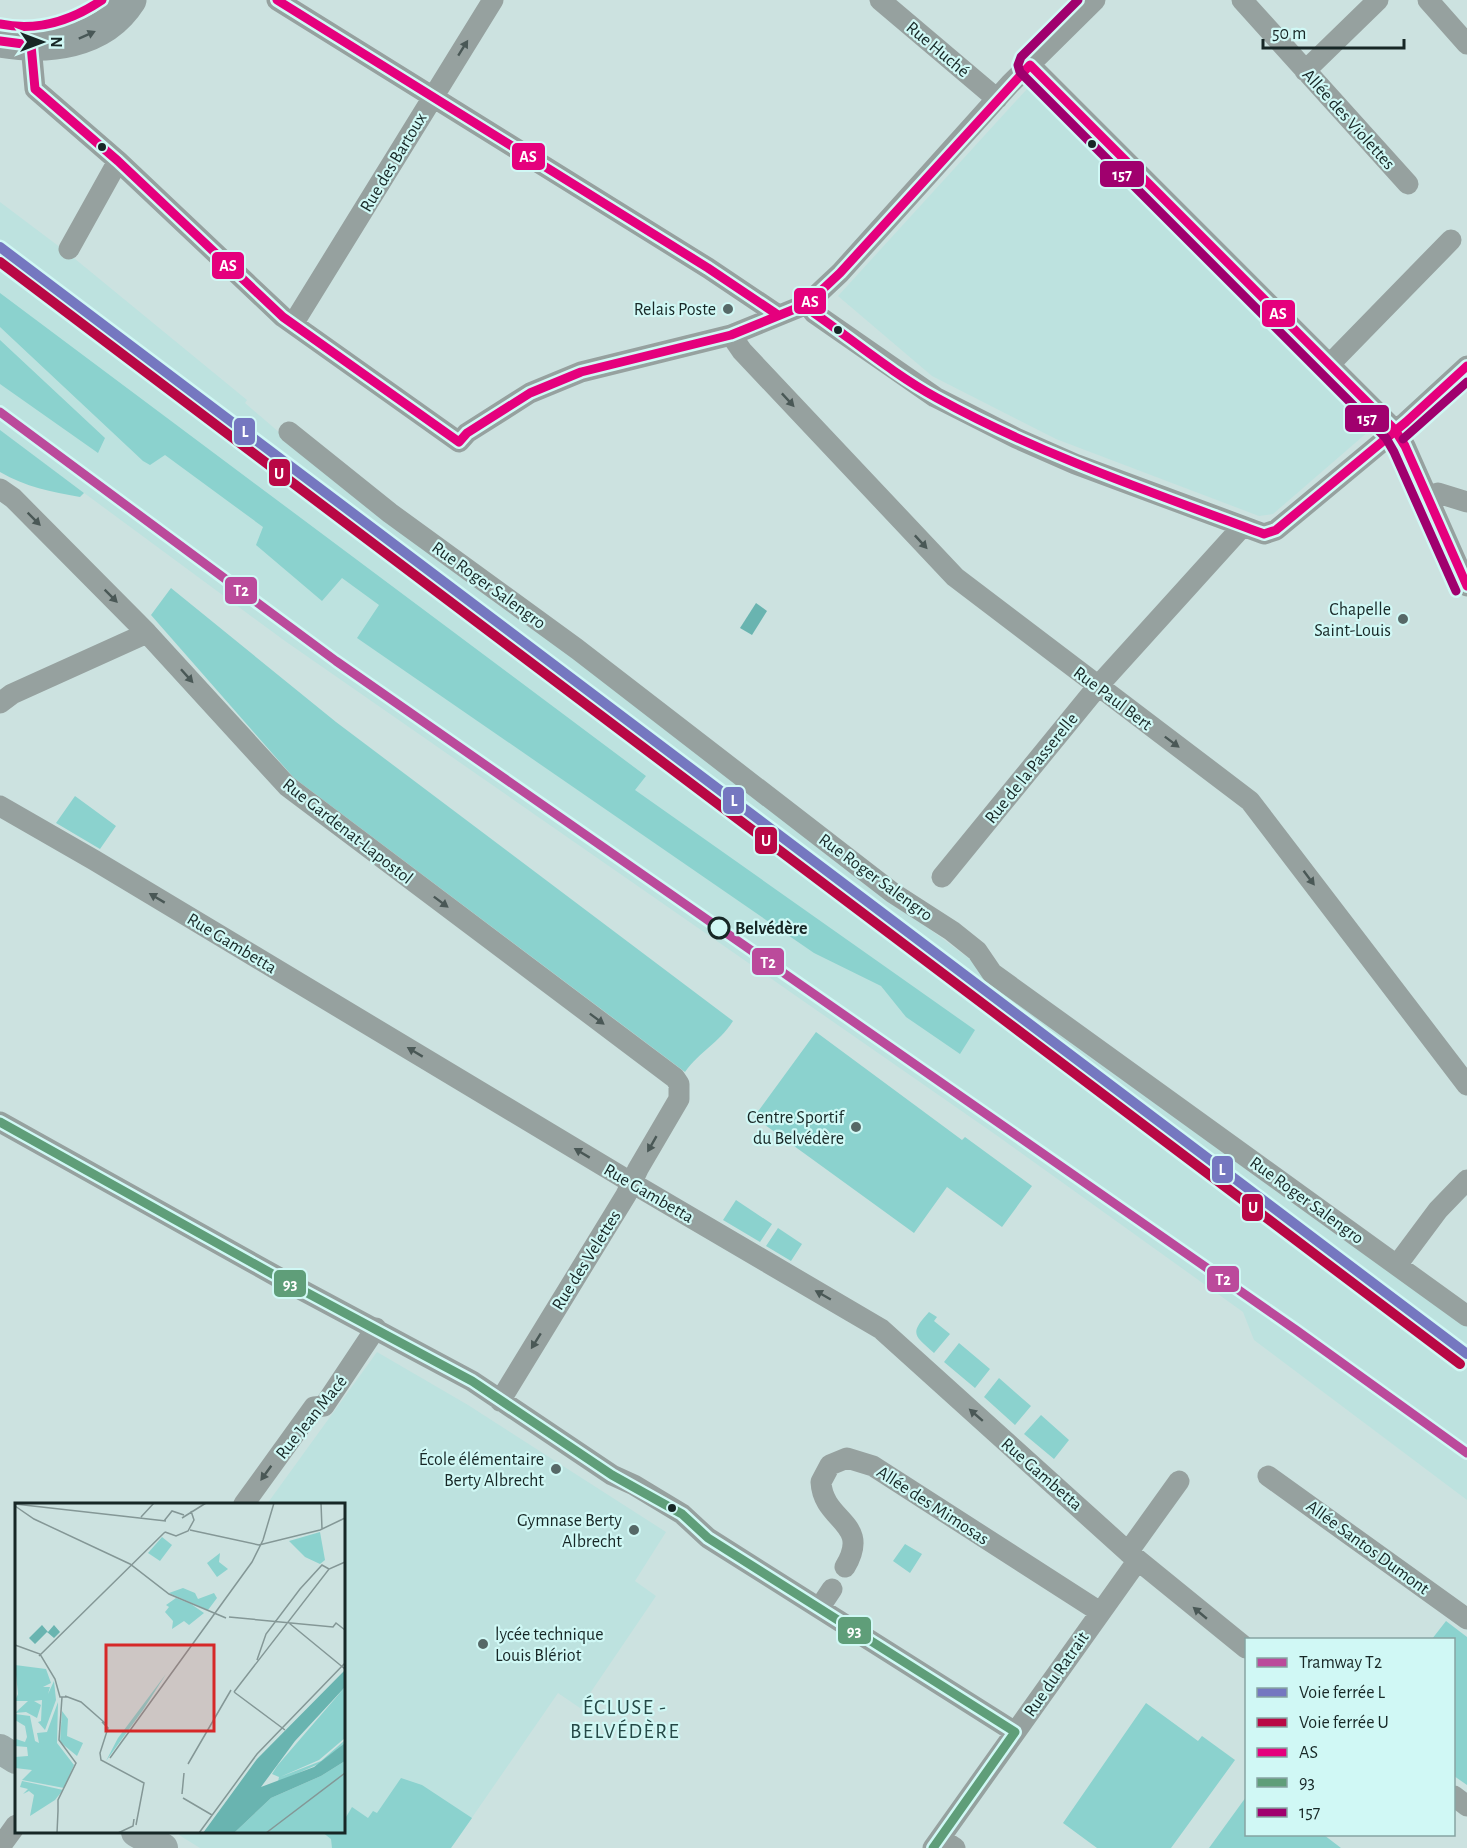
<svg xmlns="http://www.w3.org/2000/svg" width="1467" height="1848" font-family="'Alegreya Sans',sans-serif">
	<rect width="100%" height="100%" fill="#cce2e0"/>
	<path fill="#bde2df" d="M1027,89h8l333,333 1,9 -96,83 -14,2 -203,-77 -124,-63 -94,-80z
		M0,202l69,52 178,146 -2,3 35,30 530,407 224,167 433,312v181l-213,-160 -11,-28 -244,-175 -714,-496 -285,-210z
		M377,1352l91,53 198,127 -31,49 21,15 -76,112 -22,-15 -107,155h-251l-21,-13 2,-3h163v-328h-77z"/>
	<path fill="#8bd2ce" d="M0,293l646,483 -11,14 340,240 -15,24 -54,-37 -25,-31 -67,-33 -457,-315 22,-33 -37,-27 -20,23 -66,-56 7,-18 -98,-72 -15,10 -7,-4 -143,-134z
		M0,340l105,98 -7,15 -98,-69z
		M0,430l84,63 -4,4c-29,-5 -54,-10 -80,-25z
		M171,588l165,134 397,299c-15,23 -33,30 -48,51l-391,-294 -143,-163z
		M75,796l41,30 -16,23 -44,-26z
		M816,1032l146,108 3,-3 67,49 -30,41 -55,-40 -33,46 -160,-116z
		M736,1200l36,24 -12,18 -37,-22z
		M778,1228l24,16 -11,17 -25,-15z
		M929,1312l8,5 -3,4 16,13 -16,19c-20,-18 -25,-19 -5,-41z
		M959,1343l31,26 -15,19 -31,-26z
		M999,1378l32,28 -16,19 -31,-28z
		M1041,1415l28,25 -15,19 -30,-25z
		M905,1544l17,10 -12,19 -17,-12z
		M1446,1621l21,16v148l-13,-9v-136l-22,-1z
		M1146,1703l52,38 4,-5 33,24 -64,88h-74l-34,-25z
		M401,1778l21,7 50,33 -21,30h-119l-1,-9 -9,-7h22v-17l2,2 6,-10 16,11 5,-7 4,2z
		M1246,1797v37l78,1 17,13h-132z"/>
	<path fill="#69b4b0" d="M756,603l11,8 -15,24 -12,-7z"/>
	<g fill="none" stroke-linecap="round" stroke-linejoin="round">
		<path stroke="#96a19f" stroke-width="21" d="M277,0l431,268 70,47
			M880,0l117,99
			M1242,0l166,184
			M1428,0l39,44
			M31,45l4,44 83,72 165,156 176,125 8,-9 63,-40 51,-21 150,-37 76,-31 33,-31 170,-189 85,-84
			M1030,65l365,365 10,16 62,140
			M1305,71l73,-71
			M69,249l49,-88
			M807,304l7,9 121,84 81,41 59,26 189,70 12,-4 130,-108 61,-56
			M293,324l200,-324
			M731,335l11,16 213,226 295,224 217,284
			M1330,364l121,-124
			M289,432l101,81 187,136 316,244 59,38 25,20 15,22 475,343
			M0,489l13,9 134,135 140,153 388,292 4,6v15l-41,70 -12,26 -126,206
			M1428,497l10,-4 29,9
			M0,703l12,-9 135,-61
			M0,806l94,54 538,323 249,146 247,223 118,96
			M942,877l156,-191 144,-159
			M0,1122l285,159 187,100 140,94 22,10 48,29 26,24 307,194
			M1397,1265l41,-55 29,-30
			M1268,1476l199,143
			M244,1504l70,-97 10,-1 52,-78
			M1128,1552l51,-71
			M845,1567c27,-45 -22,-45 -24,-85l9,-17 17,-7 26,8 227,146
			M820,1607l12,-18
			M1454,1796l13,10
			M940,1838l15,10
			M0,1847l16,-22
			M933,1848l205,-288"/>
		<path stroke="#9baaa9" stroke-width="30" d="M0,1749l16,10
			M136,1832l27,16"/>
		<path stroke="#95a2a1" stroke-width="33" d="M0,41c47,8 102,3 130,-41"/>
		<path stroke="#96a3a2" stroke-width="4.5" stroke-dasharray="3 6" stroke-linecap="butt" d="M0,259l821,620 364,280"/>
		<g stroke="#d0f8f5" stroke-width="14">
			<path id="bus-1" d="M277,0l431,268 70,47
				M0,24c38,8 71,-3 102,-24
				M0,41l31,4 4,44 83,72 165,156 176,125 8,-9 63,-40 51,-21 150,-37 76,-31 33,-31 190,-208 365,365 10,16 62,140
				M807,304l7,9c40,28 81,62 123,85 104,57 216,95 327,136l12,-4 130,-108 61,-56"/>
		</g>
		<g stroke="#d0f8f5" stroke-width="14">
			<path id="bus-2" d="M0,1122l285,159 187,100 140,94 70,39 26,24 307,194 -82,116"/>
		</g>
		<g stroke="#d0f8f5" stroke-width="14">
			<path id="bus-3" d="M1078,0l-57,57 -3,8 2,7 366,366 8,14 62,139
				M1403,439l64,-57"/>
		</g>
		<use href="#bus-1" stroke="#e5007d" stroke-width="9"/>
		<use href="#bus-2" stroke="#5f9e79" stroke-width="9"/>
		<use href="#bus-3" stroke="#a0006e" stroke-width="9"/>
		<g stroke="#d0f8f5" stroke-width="15">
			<path id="rail-1" d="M0,247l1467,1107"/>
		</g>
		<g stroke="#d0f8f5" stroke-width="15">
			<path id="rail-2" d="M0,262l1460,1102"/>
		</g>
		<use href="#rail-1" stroke="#7577c0" stroke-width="10"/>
		<use href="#rail-2" stroke="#b90845" stroke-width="10"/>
		<g stroke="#d0f8f5" stroke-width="14">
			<path id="tram-1" d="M0,412l336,249 960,669 171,123"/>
		</g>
		<use href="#tram-1" stroke="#bb4a9b" stroke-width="9"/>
	</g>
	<defs><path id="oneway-solid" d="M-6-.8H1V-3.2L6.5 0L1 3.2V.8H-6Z" transform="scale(1.5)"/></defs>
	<use fill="#495857" href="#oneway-solid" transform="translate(87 35) rotate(-24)"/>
	<g fill="#4a5856">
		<use href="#oneway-solid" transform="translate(463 48) rotate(-58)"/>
		<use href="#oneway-solid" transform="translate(788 400) rotate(47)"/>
		<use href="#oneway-solid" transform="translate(34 519) rotate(45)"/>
		<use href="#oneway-solid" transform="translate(921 542) rotate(47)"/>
		<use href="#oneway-solid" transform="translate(111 596) rotate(45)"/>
		<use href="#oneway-solid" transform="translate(187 676) rotate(48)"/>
		<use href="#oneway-solid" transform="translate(1172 742) rotate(37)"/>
		<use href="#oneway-solid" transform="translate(1309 878) rotate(53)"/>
		<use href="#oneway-solid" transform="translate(157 898) rotate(-149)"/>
		<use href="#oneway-solid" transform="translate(441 902) rotate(37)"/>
		<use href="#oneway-solid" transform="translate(597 1019) rotate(37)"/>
		<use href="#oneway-solid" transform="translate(415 1052) rotate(-149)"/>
		<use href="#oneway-solid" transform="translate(652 1144) rotate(120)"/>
		<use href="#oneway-solid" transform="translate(582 1153) rotate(-149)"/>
		<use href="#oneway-solid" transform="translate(823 1295) rotate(-150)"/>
		<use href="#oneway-solid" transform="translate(536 1341) rotate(122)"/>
		<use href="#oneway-solid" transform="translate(976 1415) rotate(-139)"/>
		<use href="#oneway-solid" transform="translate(266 1473) rotate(126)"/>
		<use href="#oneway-solid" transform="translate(1200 1613) rotate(-140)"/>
	</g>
	<g fill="#172726" stroke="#d0f8f5" stroke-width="2">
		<circle cx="1092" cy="144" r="5"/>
		<circle cx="102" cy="147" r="5"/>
		<circle cx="838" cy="330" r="5"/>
		<circle cx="672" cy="1508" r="5"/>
	</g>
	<g fill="#566867" stroke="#d0f8f5" stroke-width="2">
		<circle cx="728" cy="309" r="6"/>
		<circle cx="1403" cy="619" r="6"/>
		<circle cx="856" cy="1127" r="6"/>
		<circle cx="556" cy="1469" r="6"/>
		<circle cx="634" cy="1530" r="6"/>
		<circle cx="483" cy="1644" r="6"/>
	</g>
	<circle fill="#d0f8f5" stroke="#172726" stroke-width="3" cx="719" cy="928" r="10"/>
	<g text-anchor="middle" stroke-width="4.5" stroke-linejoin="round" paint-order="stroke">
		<g font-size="18" fill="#172726" stroke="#d0f8f5">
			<text transform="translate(938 49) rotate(40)" y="6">Rue Huché</text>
			<text transform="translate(1349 119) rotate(48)" y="6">Allée des Violettes</text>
			<text transform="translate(393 162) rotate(-59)" y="6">Rue des Bartoux</text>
			<text transform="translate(489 585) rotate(36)" y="6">Rue Roger Salengro</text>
			<text transform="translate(1113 698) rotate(37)" y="6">Rue Paul Bert</text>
			<text transform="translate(1031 768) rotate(-51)" y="6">Rue de la Passerelle</text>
			<text transform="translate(348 831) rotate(38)" y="6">Rue Gardenat-Lapostol</text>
			<text transform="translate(876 877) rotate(36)" y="6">Rue Roger Salengro</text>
			<text transform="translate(232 943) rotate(31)" y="6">Rue Gambetta</text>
			<text transform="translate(649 1193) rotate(30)" y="6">Rue Gambetta</text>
			<text transform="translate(1307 1200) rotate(36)" y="6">Rue Roger Salengro</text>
			<text transform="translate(586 1260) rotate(-58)" y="6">Rue des Velettes</text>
			<text transform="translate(311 1417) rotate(-51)" y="6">Rue Jean Macé</text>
			<text transform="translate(1042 1474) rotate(41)" y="6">Rue Gambetta</text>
			<text transform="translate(933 1505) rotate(33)" y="6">Allée des Mimosas</text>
			<text transform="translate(1368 1547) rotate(36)" y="6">Allée Santos Dumont</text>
			<text transform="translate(1056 1674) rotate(-55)" y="6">Rue du Ratrait</text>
		</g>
		<g font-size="18" fill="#172726" stroke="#d0f8f5" text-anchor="end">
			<text x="716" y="315">Relais Poste</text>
			<text x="1391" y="615">Chapelle<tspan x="1391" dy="21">Saint-Louis</tspan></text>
			<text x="844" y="1123">Centre Sportif<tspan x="844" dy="21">du Belvédère</tspan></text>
			<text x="544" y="1465">École élémentaire<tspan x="544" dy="21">Berty Albrecht</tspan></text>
			<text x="622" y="1526">Gymnase Berty<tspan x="622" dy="21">Albrecht</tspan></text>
			<text x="495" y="1640" text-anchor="start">lycée technique<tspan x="495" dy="21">Louis Blériot</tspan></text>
		</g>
		<g font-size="18" font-weight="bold" fill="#172726" stroke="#d0f8f5" text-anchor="start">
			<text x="735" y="934">Belvédère</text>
		</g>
		<g font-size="21" letter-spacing="1.5" fill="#254947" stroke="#d0f8f5">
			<text x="625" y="1714">ÉCLUSE -<tspan x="625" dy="24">BELVÉDÈRE</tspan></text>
		</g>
	</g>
	<g transform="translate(15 1503)">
		<rect width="330" height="330" fill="#cce2e0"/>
		<path d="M305,29l5,28 -5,4 -15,-7 -16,-16zM147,34l10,8 -12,16 -12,-8zM205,50l-1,9 9,7 -11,8 -10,-14zM168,85l12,5 3,6 16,-6 3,5 -9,12 -39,-17zM161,95l15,6 13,9 -15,12 -5,-4 -12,8 1,-8 -8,-9 4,-5 -3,-2zM0,162l31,4 5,14 -8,4h7l-2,7 6,-13 2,19 -11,30 -7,-8 3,-1 1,-21 -8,1 7,4 -4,13 -11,-6 -11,1 13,-12h-13l3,-7zM151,171l-23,36 -37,51 12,-23zM330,184v51l-26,22 -39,17 41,-16 24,-21v3l-22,19 -45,20 1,-5 -7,-3 5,-8zM43,199l-1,41 17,22 -10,23 -42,-8 10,-10 -17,-2v-11l13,-1 -1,-9 -12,-1 1,-7 9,3 2,-5 -2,-11 -10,-6v-6l15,2 5,25 4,2 -2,-10 10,-1zM47,208l6,8 -1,17 16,7 -6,13 -17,-14zM330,258v72h-111l37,-35 50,-22zM7,278l19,4 22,5 -8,10 -25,16 4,-21 -5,-4 -6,3 5,-5 -8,-2z" fill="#8bd2ce"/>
		<path d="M27,122l6,7 6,-7 6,7 -6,6 -7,-6 -12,12 -6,-6zM330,167v17l-50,54 -34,46 53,-20 31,-24v18l-24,15 -50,22 -37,35h-31l54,-74z" fill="#69b4b0"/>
		<path fill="none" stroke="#849796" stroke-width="1.5" d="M306,0l1,26M0,1l151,17M0,3l19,13 96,45 39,30 57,24M126,14l13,-14M167,15l24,-15M149,18l8,-10 12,4M175,27l69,15 61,-15 25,-12M150,29l11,4 12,-5 6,-11 -3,-9M214,114l104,10 3,-4 9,7M274,120l56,46M0,142l25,9 15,25 5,18h7M24,153l126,-124M242,157l9,-26 34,-45 22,-24 7,4M219,189l95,-123 16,-7M219,189l51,38M50,193l16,6 24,21M87,219l6,6 -8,25 1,7 43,23 -8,42M95,255l142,-196 11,-22 11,-37M173,261l43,-74M167,291l2,-21M168,295l29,17M43,308v-11l18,-37 -17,-23 3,-43M42,330l1,-22M103,330l15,-7 1,-7M184,330l58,-79 88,-91M251,330l79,-60"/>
		<path fill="#d62828" fill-opacity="0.15" stroke="#d62828" stroke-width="3" d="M91,142h108v86h-108z"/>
		<rect width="330" height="330" fill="none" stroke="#172726" stroke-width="3"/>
	</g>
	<g stroke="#d0f8f5" stroke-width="2">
		<rect x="511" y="142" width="35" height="29" rx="6" fill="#e5007d"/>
		<rect x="1099" y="160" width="46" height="28" rx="6" fill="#a0006e"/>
		<rect x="211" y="251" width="34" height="29" rx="6" fill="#e5007d"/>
		<rect x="793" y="287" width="34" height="28" rx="6" fill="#e5007d"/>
		<rect x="1261" y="299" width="35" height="29" rx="6" fill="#e5007d"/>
		<rect x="1344" y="404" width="46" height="29" rx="6" fill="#a0006e"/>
		<rect x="233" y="417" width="23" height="29" rx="6" fill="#7577c0"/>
		<rect x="268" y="458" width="23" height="29" rx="6" fill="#b90845"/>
		<rect x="224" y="576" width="34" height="29" rx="6" fill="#bb4a9b"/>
		<rect x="722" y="786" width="23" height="29" rx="6" fill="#7577c0"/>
		<rect x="754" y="826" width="24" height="29" rx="6" fill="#b90845"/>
		<rect x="751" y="947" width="34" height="29" rx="6" fill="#bb4a9b"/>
		<rect x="1211" y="1155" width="23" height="29" rx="6" fill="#7577c0"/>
		<rect x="1241" y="1193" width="23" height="29" rx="6" fill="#b90845"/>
		<rect x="1206" y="1265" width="34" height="28" rx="6" fill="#bb4a9b"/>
		<rect x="273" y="1269" width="34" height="29" rx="6" fill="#5f9e79"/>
		<rect x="837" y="1616" width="35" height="29" rx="6" fill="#5f9e79"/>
	</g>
	<g font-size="16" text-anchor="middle" font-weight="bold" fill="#fff">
		<text x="528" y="162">AS</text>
		<text x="1122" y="180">157</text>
		<text x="228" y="271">AS</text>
		<text x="810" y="307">AS</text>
		<text x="1278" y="319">AS</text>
		<text x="1367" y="424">157</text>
		<text x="245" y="437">L</text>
		<text x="279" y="479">U</text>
		<text x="241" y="596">T2</text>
		<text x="734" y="806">L</text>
		<text x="766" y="846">U</text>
		<text x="768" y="968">T2</text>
		<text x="1222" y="1175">L</text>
		<text x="1253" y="1213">U</text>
		<text x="1223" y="1285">T2</text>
		<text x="290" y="1289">93</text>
		<text x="854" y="1636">93</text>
	</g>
	<rect x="1245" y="1638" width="210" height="198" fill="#d0f8f5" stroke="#86a4a2" stroke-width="1.5"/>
	<rect x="1257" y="1658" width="30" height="9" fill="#bb4a9b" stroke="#86a4a2" stroke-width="1.5"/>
	<text x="1299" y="1668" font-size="18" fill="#172726">Tramway T2</text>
	<rect x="1257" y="1688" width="30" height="9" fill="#7577c0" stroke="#86a4a2" stroke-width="1.5"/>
	<text x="1299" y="1698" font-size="18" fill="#172726">Voie ferrée L</text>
	<rect x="1257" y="1718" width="30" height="9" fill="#b90845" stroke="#86a4a2" stroke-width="1.5"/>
	<text x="1299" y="1728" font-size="18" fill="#172726">Voie ferrée U</text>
	<rect x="1257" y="1748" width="30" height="9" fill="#e5007d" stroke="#86a4a2" stroke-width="1.5"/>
	<text x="1299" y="1758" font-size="18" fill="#172726">AS</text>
	<rect x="1257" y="1778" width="30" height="9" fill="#5f9e79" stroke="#86a4a2" stroke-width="1.5"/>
	<text x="1299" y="1788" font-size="18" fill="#172726">93</text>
	<rect x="1257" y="1808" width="30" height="9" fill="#a0006e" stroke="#86a4a2" stroke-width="1.5"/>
	<text x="1299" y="1818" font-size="18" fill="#172726">157</text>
	<g transform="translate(42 42) rotate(90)" stroke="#d0f8f5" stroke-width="4.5" paint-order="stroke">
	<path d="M0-4.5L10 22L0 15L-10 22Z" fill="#172726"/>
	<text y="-9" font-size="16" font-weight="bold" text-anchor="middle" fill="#172726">N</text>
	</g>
	<path d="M1263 39v9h141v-9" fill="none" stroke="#172726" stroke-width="3"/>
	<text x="1272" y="39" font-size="18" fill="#172726" stroke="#d0f8f5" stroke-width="4.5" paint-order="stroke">50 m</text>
</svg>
